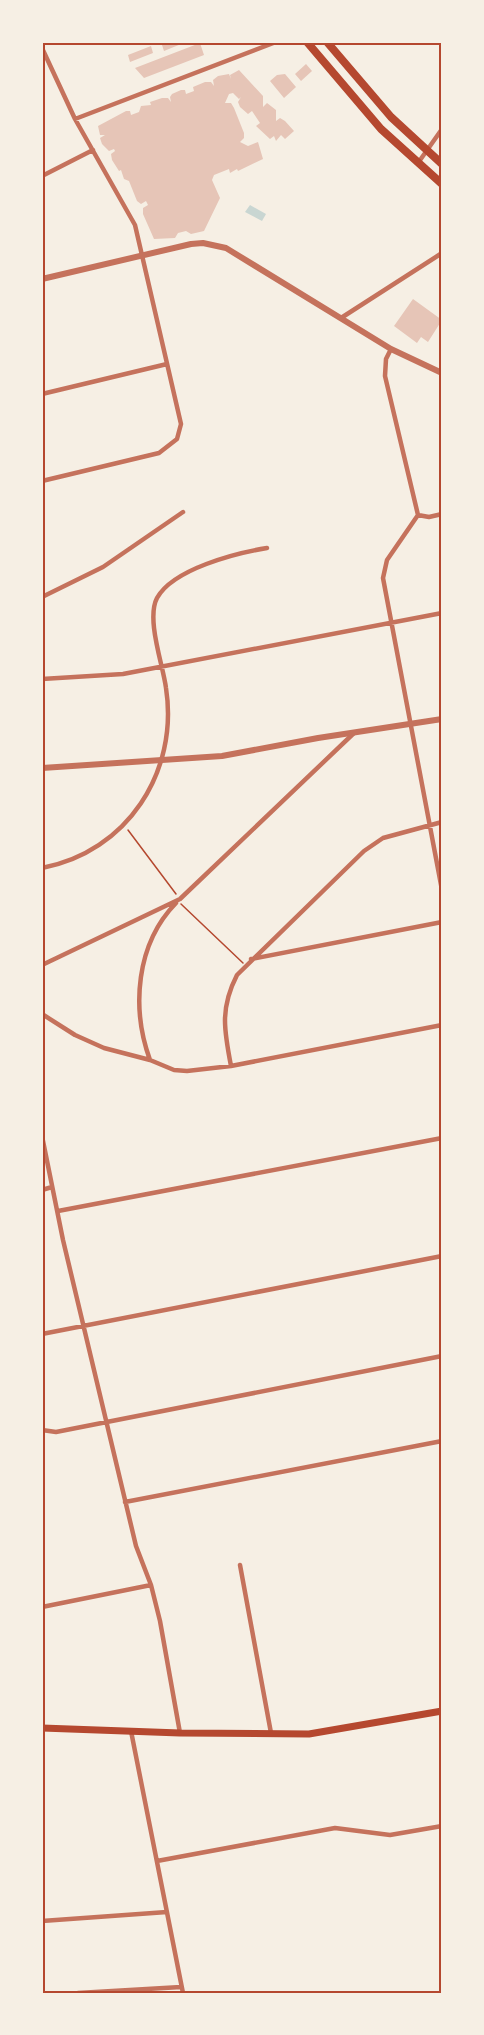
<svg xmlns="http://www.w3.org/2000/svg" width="484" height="2035" font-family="Commissioner,sans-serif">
	<rect width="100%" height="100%" fill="#f6efe4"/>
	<path fill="#c9d6d2" d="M250,205l16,9 -4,7 -17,-9z"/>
	<path fill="#e6c5b7" d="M161,42h25l-22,9z
		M200,43l4,12 -60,23 -9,-10z
		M151,46l2,7 -23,9 -2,-7z
		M306,64l6,7 -11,10 -6,-7z
		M239,70l24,26v11l4,-4 9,7v11l4,-3 5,3 9,10 -9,8 -4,-4 -5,6 -2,-5 -4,3 -14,-13 4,-3 -8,-12 -4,3 -8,-7 -2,-5 3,-5 -2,2 -6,-6 -4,1 -4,9h6l3,5 10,25v5l-4,4 8,4 10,-4 5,17 -25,12 -1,-2 -7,4 -1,-4 -15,6 -2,5 8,18 -16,33 -13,3 -5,-3 -8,2 -3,5 -21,1 -11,-25v-6l5,-3 -2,-4 -5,3 -4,-3 -8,-20 -5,-2 -3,-9 -2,1 -7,-11 -1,-6 4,-3 -1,-2 -5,2 -7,-7 -2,-6 5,-3h-5l-2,-9 28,-15h4l1,4 8,-3 2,-6 10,-1 -1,-3 12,-4h6l3,4 -1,-5 2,-3 9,-4h4l1,4 8,-3 -1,-4 12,-5h6l3,4 -1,-6 5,-4 11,-2 2,5 -1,-4z
		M285,74l11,13 -12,11 -14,-17 7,-6z
		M413,299l29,21 -14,22 -7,-5 -4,6 -23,-17z"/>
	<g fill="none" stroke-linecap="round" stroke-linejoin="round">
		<path stroke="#b5482f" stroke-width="1.5" d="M128,830l48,64
			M181,904l62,59"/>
		<path stroke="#c5725c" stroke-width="4.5" d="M42,48l33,71 60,106 46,199 -4,15 -18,14 -117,28
			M75,119l201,-77
			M418,163l24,-34
			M42,176l51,-26
			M341,318l101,-65
			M391,349l-5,10 -1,17 33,139 -31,45 -4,18 59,312
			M42,394l125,-30
			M418,515l11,2 13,-3
			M42,597l61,-30 80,-55
			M42,679l81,-5 319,-61
			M42,868c85,-16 137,-96 124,-180 -3,-23 -20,-69 -9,-90 16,-29 79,-45 110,-50
			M251,959l191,-37
			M42,965l138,-66 174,-166
			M42,1014l33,21 29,13 46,12 24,10 13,1 44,-5 211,-41
			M150,1060c-19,-52 -14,-116 26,-157
			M231,1066c-7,-36 -11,-58 6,-91l127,-124 19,-13 59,-16
			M42,1136l21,104 73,306 15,39 9,36 20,112
			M42,1190l10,-3
			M58,1211l384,-73
			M42,1334l400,-78
			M42,1430l14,2 386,-76
			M125,1502l317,-61
			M240,1565l31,168
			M42,1607l109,-22
			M131,1731l52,262
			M157,1861l178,-33 55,7 52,-9
			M42,1921l125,-9
			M78,1993l103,-6"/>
		<path stroke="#c5725c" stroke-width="6" d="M42,279l149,-35 12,-1 23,5 165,101 51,24
			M42,768l180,-12 96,-18 124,-19"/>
		<path stroke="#b5482f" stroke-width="7" d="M42,1728l138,5 129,1 133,-23"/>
		<path stroke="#b5482f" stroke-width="8" d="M307,42l74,87 61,55
			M327,42l64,75 51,47"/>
	</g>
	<rect width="484" height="2035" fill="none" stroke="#f6efe4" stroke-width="87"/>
	<rect x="44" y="44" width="396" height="1948" fill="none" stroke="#b5482f" stroke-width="2"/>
</svg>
